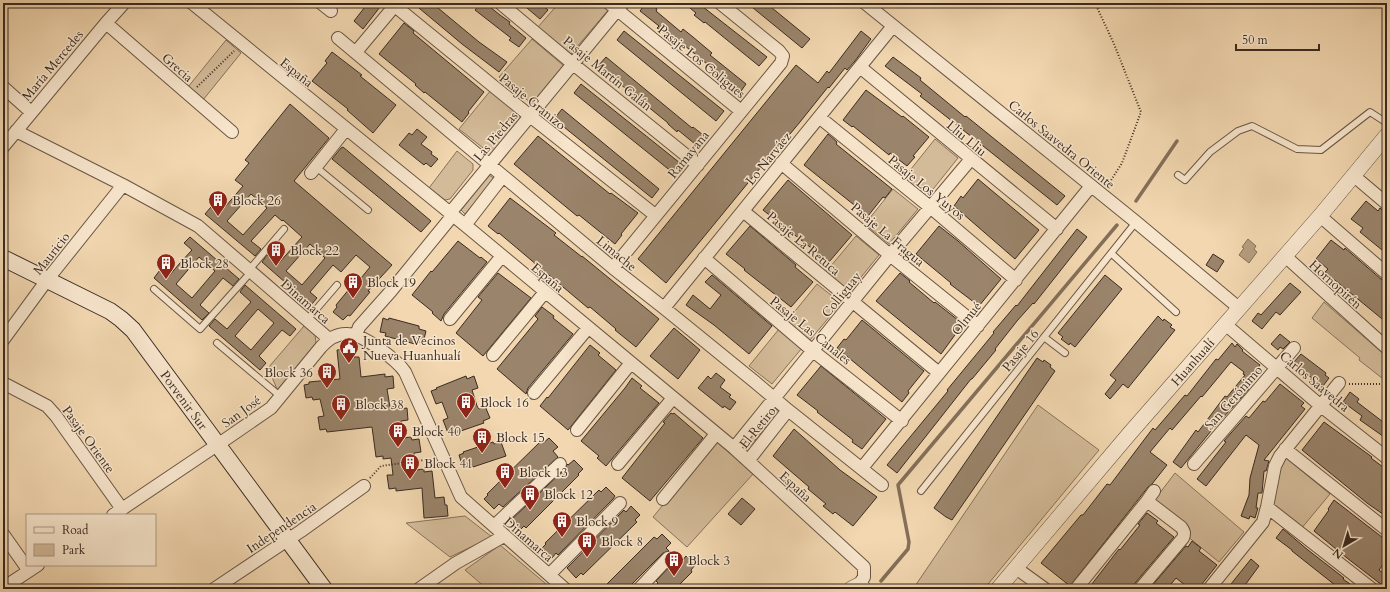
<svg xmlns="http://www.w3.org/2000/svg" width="1390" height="592" font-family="Cardo,serif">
	<rect width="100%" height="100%" fill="#f2d7b0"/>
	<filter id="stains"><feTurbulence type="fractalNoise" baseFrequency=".005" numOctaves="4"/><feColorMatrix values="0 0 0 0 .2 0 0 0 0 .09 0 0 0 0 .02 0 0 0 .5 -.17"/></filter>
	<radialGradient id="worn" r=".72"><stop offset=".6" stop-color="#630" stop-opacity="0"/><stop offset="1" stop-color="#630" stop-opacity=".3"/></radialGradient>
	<path fill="#d3ba98" stroke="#87725c" d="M559,3h44l6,6 -38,45 -33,-27z
		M532,39l32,27 -32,38 -33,-27z
		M226,40l15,13 -38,47 -15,-13z
		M491,90l33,27 -32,38 -33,-26z
		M935,139l23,19 -32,40 -23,-19z
		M457,151l16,13v6l-23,29 -5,1 -16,-12z
		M489,175l6,4 -30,35 -4,-4z
		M893,189l25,20 -29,35 -24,-20z
		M856,236l23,19 -30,37 -24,-19z
		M817,284l24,19 -31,37 -23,-19z
		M1324,302l63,55v25l-28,-22 1,-2 -48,-40z
		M304,326l11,9 1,8 -38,46h-1l-9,-21z
		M779,329l23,19 -30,36 -23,-18z
		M1038,405l61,45 -115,139h-71z
		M774,407l5,5 -29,34 -4,-3z
		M716,441l37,33 -66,73 -34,-30z
		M1286,458l44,36 -29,35 -29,-24 6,-35z
		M1175,473l69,59 -25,30 -32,-26 -34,-34z
		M465,516l27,21 -42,20 -44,-34z
		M500,545l52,44h-65l-22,-19z"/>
	<path fill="#b49d7f" stroke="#846f59" d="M1248,239l8,7 -2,3 3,3 -8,11 -10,-8 5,-7 -2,-1z"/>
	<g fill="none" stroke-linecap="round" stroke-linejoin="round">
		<path stroke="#846f59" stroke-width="3.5" d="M1136,201l41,-60
			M881,581l27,-32 1,-7 -11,-57 219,-260"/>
	</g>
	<path fill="#9a846b" stroke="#3b2b21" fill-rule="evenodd" d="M368,3h15l-20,26 -9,-8z
		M413,3h19l47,39 28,20 -8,10 -37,-28z
		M481,3h4l15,12 10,7 -1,2 17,14 -7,9 -10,-7 2,-2 -36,-28z
		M521,3h19l8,7 -8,9z
		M646,3h3l8,6 -1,2 25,21 2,-3 10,8 19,16 -2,2 36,29 -7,10 -28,-23 2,-2 -18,-15 -26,-21 -2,2 -10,-7 2,-2 -19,-15z
		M684,3h14l69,54 -8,9 -54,-44 -1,1 -10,-8 2,-2z
		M747,3h19l44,36 -8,9z
		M404,23l10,8 -1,2 71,59 -16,20 1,1 -7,9 -37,-30 -1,1 -9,-8 1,-1 -37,-30z
		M624,31l100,80 -8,10 -99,-81z
		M861,31l10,8 -16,22 -8,9 -2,-2 -16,20 -1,-1 -28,35 -15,18 -1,-1 -118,144 -28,-24 158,-194 22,18 9,-12 2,2z
		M332,52l30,23 -2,1 36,29 -23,28 -26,-23 1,-1 -36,-28 15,-18 -2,-2z
		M606,57l86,71 1,-1 10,8 -8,9 -17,-14 -1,2 -9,-8v-1l-70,-57z
		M893,57l28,21 -1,2 45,37 1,-1 99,80 -8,9 -119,-95 -18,-14 2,-2 -37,-28z
		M581,84l99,79 -8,9 -98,-79z
		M866,90l36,27 1,-1 26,21 -16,19 2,1 -8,9 -17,-13 -1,2 -36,-29 -1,1 -9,-7z
		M290,104l39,34 -35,43 98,84 -24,26 2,1 -20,24 -2,-1 -5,5 -10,-8 4,-5 -1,-2 19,-23 2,1 13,-16 -14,-12 -15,17 -8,-7 -23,27 7,6 -6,7 -49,-43 5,-7 11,9 24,-27 -19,-17 -1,1 -7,-6 -24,26 10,8 -6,7 -50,-42 6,-7 8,7 24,-28 -8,-6 14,-17 -4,-3zM251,194l16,14 -24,27 -16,-14zM310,244l15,14 -23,27 -16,-14z
		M562,109l97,80 -7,9 -98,-79z
		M417,129l10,8 -6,7 11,8 -1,2 7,5 -7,8 -5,-4 -2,2 -25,-20 10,-12 3,2z
		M828,134l9,8 -1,2 56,45 -7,9 -2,-1 -15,19 -64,-51z
		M538,136l72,58 1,-1 27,20 -17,21 1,1 -7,9 -36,-29 -2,1 -63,-52z
		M343,147l88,74 -10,11 -89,-73 9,-11z
		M978,179l61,51 -24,29 -61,-53 7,-10 2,2z
		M788,180l64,55 -23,27 -66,-52z
		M510,198l46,35 -2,2 28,22v-1l77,63 -23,28 -21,-17 1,-1 -26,-22 -2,1 -89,-75 -1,1 -10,-8z
		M1366,201l12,10 2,-3 7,6v30l-5,6 -22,-18 3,-4 -12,-9z
		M750,226l46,39 -1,2 18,15 -22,25 -47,-37 1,-1 -19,-15z
		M939,226l19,15 43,38 -22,27 -29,-22 1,-1 -35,-29z
		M1077,229l10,8 -53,67 -1,-1 -16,18 -22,28 1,1 -24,29h-1l-74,94 -10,-8 61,-74 -1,-1 47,-57 -1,-1 23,-27 1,1z
		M190,237l49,42 -6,7 -10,-8 -23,27 9,8 -7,7 -48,-42 6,-8 8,7 12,-14 12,-13 -8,-7zM199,257l16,14 -23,27 -16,-14z
		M1331,240l13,10 1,-2 37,32 5,1v42l-62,-51 3,-3 -12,-10z
		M458,241l22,17 1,-1 6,5 -43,52 -3,7 -9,-8 1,-1 -21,-17 19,-24 1,1z
		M1213,254l11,7 -7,11 -11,-7z
		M498,273l33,25 -48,58 -27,-23 26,-33 -4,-3z
		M900,273l10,8 -1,1 25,21 1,-1 28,22 -22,30 -65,-53z
		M712,275l60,51 -23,28 -35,-29 -28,-20 7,-10 17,14 11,-14 -16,-13z
		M1105,275l17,14 -47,58 -5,-4 -1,2 -8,-6 2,-2 -5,-4z
		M1290,283l11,9 -21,23 -4,-3 -14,17 -10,-8 6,-8 3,2z
		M245,285l51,44 -6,7 -8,-6 -23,26 7,7 -6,7 -51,-44 6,-7 12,10 24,-27 -11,-10zM258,309l16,14 -23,27 -16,-14z
		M542,307l12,9 -1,2 20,16 -45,54 -2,6 -29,-25 41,-50 -3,-3z
		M1158,316l5,5 1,-2 8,6 -2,2 5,3 -47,58 -5,-4 -13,15 -5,-5 11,-14 -6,-5z
		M383,318l5,2 1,-2 30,8v3l7,2 -3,12 -7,-2 -1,3 -30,-8 1,-3 -6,-1z
		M862,320l62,51 -16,20 1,2 -7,9 -65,-54 7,-9 2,1z
		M674,328l26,22 -22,29 -28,-23z
		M1280,334l10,8 -7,7 -3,-2 -2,3 -7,-6z
		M1232,343l3,4 2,-3 6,6 -1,1 18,14 -2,3 4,3 -14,17 1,1 -38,42 -30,37 -8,-6 23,-32 2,2 27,-36 2,1 18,-22 -2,-1 1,-2 -13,-10 -29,35 -1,-1 -29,34 -2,-2 -20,24 17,13 -15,19 -4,3 -78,99 -29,-23 40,-48h2l24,-31 3,1 43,-57 2,2 30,-35 2,1 29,-37 2,1z
		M590,345l10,8 -2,2 18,15 -48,60 -28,-24 7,-9 1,1z
		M353,348l1,9h5l2,20 24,-3v3l8,-1 1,12 -7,1 3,18 9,-1v3l8,-1 1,12 -7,1 2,17 8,-1 1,3 7,-1 2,13 -7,1 2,17 8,-1v3l8,-1 3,27 9,-1 1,8h2l1,11 -24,2 -2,-30 -26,3v-3l-7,1 -2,-14h6l-2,-17 -8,1v-3l-7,1 -4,-30 -45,5 -1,-3 -6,1 -2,-13 6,-1 -4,-17 -7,1 -1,-3 -6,1 -2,-13 5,-1v-2l31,-3 -3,-29z
		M1301,354l25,19 -1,2 4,3 -6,8 -4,-3 -2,3 -7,-6 2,-2 -19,-15z
		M1037,358l6,4 1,-2 7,5 -1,2 5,4 -103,149 -6,-3 -12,-9z
		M821,366l65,53 -24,30 -10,-7 1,-2 -36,-28 1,-1 -21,-16z
		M716,373l9,7 -5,7 11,8 -2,2 7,5 -6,8 -6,-4 -1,2 -25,-20 10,-12 3,3z
		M466,376l1,3 7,-3 4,12 -6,2 5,16 2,3 6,-3 5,12 -7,3 1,2 -29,10 -1,-2 -6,2 -5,-13 5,-2 -6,-16 -6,2 -5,-13 6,-2 -1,-1z
		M632,378l10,8 -2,2 19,15 -53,63 -9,-8 2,-2 -18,-15 44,-53z
		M1280,384l24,19 -3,3 4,3 -41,51 5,1 -3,10h-2l-2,22h-4l-2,15h2l-3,10 -5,-2 -1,3 -8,-3 8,-21 1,-17 9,-33 -13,-10 -40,51 -9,-7 29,-37 -2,-1 22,-25 3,2 14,-17 2,1z
		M1350,392l9,7 -2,3 30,23v14l-27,-19 2,-4 -19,-14z
		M671,413l2,1 1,-1 29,25 -53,63 -28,-23 43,-55 -2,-1z
		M1324,422l48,35 -1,1 16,12v47l-20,-14 -65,-53z
		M794,429l46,41 37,27 -24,29 -18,-14 -2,2 -10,-8 3,-2 -18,-15 1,-2 -36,-31z
		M549,438l9,9 -5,4 5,6 -55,50 -4,-3 -5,5 -10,-10 4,-4 -1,-1 54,-53 2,2z
		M493,442l1,2 7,-2 5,14 -36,12v-2l-7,2 -4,-13 5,-2 -1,-1z
		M574,460l9,9 -5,5 1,1 -53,53 -2,-2 -5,5 -9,-10 55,-52 2,-5 1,1z
		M606,487l9,9 -2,3 -55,56 -2,-2 -4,5 -10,-10 4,-4 -1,-1 54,-53 2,2z
		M742,498l13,11 -14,16 -13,-11z
		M1334,500l53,41v18l-8,11 8,6v13l-40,-31 -33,-27 15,-21 -1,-1z
		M631,506l9,9 -5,5 2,2 -54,53 -2,-2 -5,5 -9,-10 57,-58 2,2z
		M1147,513l11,8 -2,2 18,14 -44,52h-42l31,-40 1,1 20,-25 -2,-1z
		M1283,529l25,21 36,28 -1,1 14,10h-17l-48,-38v-1l-16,-12z
		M662,534l9,9 -5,5 3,3 -6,2 -36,36h-25l52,-52 3,2z
		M1192,541l9,7 -2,3 18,14 -19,24h-8l-14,-11 -9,11h-13l-3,-2 35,-41 2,1z
		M675,556l6,6 5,-6 9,9 -4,5 1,2 -17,17h-23l6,-6 -2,-2 17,-18z
		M1251,559l8,7 -11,15 -6,8h-15z"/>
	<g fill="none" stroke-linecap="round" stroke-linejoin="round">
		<g stroke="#695645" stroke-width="8">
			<path id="service" d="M316,167l52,43
				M1178,175l7,5 25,-28 28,-21 14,-5 45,23 24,1 49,-38 17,11
				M1112,254l64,58
				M249,270l35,-41
				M154,289l46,40 51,-57
				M307,320l30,-35
				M1044,337l21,16
				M217,343l63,53
				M921,491l215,-269"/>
		</g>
		<g stroke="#695645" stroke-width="14">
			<path id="minor" d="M192,3l273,222 269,223 130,119v10l-5,8
				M321,3l10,8
				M500,3l73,61 125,101
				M609,3l132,108
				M865,3l271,219 103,86
				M395,6l135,110 125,99
				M106,23l126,109
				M338,38l275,230 51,40 91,74 33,28 94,75
				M356,52l41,-49
				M860,67l197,162
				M3,87l28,25
				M819,117l111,90 86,73
				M16,131l107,54 75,41 131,113
				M3,147l103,-124 18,-20
				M781,163l109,92 88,71
				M311,173l35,-44
				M1354,176l33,28
				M743,211l196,162
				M450,213l173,-210
				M1320,216l67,58
				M469,220l34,-44
				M1285,256l102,92
				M704,258l109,93 89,70
				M613,268l168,-205 2,-7 -4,-5 -59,-48
				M664,308l229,-282
				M450,319l52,-63
				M1225,324l96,82 66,52
				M356,335l3,-8 32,-36 62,-76
				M3,340l44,-60 76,-95
				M493,355l52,-63
				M3,383l44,23 9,10 66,93
				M534,393l54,-65
				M577,430l53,-66
				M734,448l156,-193 81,-96
				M1285,449l102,81
				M748,461l40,-51
				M618,464l55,-66
				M1194,464l100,-116
				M862,468l229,-282
				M663,499l53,-65
				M1147,501l7,-10
				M1267,507l105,82
				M113,515l116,-78 42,-29 50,-61c7,-8 16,-14 27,-13 15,0 49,26 57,38l56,125 104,92
				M494,526l66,-62
				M3,534l26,37
				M1016,568l29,21
				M549,575l71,-72
				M3,588l35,-23
				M214,589l87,-58 63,-45
				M419,589l37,-26 48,-27
				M639,589l29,-31
				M1076,589l71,-88 34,26c3,4 4,6 2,11l-43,51
				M1209,589l54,-67 4,-15 8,-41 5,-10 59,-73"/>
		</g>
		<g stroke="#695645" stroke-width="16">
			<g id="tertiary">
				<path d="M851,589l8,-4 5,4"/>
				<path id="s1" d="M998,589l132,-156 190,-217 67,-81"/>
			</g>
		</g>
		<g stroke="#3b2b21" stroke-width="18">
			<g id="secondary">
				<path id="s2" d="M3,258l107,53 11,8 12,11 191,259"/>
			</g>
		</g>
		<path stroke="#3b2b21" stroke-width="2" stroke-dasharray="1 2" stroke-linecap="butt" d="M1095,3l19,41 27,68 -19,51 -14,22
			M197,87l37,-36
			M1349,384h35l3,-2
			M370,478l11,-12 51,-7"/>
		<use href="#service" stroke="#f7e5cc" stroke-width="6"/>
		<use href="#minor" stroke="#f7e5cc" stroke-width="12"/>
		<use href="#tertiary" stroke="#f7e5cc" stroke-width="15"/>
		<use href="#secondary" stroke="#f7e5cc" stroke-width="16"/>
	</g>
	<defs>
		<g id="building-pin" transform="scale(1)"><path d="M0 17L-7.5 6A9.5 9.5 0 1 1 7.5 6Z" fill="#8f2418" stroke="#f7e5cc"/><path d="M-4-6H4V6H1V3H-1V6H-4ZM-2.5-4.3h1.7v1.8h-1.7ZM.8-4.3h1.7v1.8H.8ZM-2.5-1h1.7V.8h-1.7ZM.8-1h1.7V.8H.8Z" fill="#fff"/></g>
		<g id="civic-pin" transform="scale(1)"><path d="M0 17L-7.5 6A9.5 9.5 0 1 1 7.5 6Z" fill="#8f2418" stroke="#f7e5cc"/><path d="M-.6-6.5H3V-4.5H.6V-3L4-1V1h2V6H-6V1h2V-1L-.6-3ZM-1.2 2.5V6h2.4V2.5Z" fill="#fff"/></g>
	</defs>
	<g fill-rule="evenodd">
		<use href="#building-pin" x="218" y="200"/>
		<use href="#building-pin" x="276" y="250"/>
		<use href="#building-pin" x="166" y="263"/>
		<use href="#building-pin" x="353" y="282"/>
		<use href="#civic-pin" x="349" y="347"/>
		<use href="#building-pin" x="327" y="372"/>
		<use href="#building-pin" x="466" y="402"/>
		<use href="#building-pin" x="341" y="404"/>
		<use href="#building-pin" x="398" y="431"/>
		<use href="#building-pin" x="482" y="437"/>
		<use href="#building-pin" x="410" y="463"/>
		<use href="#building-pin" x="505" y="472"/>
		<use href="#building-pin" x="530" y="494"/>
		<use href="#building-pin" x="562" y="521"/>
		<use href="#building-pin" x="587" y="541"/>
		<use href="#building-pin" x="674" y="560"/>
	</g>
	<g text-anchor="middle" stroke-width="3" stroke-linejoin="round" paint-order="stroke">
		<g font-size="13" fill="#3b2b21" stroke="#f7e5cc">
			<text transform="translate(702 61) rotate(39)" y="5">Pasaje Los Coligues</text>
			<text transform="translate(52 65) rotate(-50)" y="5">María Mercedes</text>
			<text transform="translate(178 67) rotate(41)" y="5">Grecia</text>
			<text transform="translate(297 72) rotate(39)" y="5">España</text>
			<text transform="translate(608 73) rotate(39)" y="5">Pasaje Martín Galán</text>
			<text transform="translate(533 101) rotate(39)" y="5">Pasaje Granizo</text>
			<text transform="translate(495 136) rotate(-50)" y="5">Las Piedras</text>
			<text transform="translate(967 138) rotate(40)" y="5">Lliu Lliu</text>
			<text transform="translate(1062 144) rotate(39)" y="5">Carlos Saavedra Oriente</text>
			<text transform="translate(688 154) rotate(-51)" y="5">Ramayana</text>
			<text transform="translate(768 158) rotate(-51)" y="5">Lo Narváez</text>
			<text transform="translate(927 187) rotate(39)" y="5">Pasaje Los Yuyos</text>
			<text transform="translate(888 234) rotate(40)" y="5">Pasaje La Fragua</text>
			<text transform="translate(804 243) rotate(40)" y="5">Pasaje La Retuca</text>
			<text transform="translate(51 253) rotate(-52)" y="5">Mauricio</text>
			<text transform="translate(617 253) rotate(39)" y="5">Limache</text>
			<text transform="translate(548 277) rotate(40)" y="5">España</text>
			<text transform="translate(1336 284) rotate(42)" y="5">Hornopirén</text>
			<text transform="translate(841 294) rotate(-51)" y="5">Colliguay</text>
			<text transform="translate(306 301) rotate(41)" y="5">Dinamarca</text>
			<text transform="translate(966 318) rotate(-51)" y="5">Olmué</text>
			<text transform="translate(811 330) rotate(39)" y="5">Pasaje Las Canales</text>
			<text transform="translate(1020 350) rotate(-51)" y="5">Pasaje 16</text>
			<text dy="5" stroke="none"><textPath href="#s1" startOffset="299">Huanhualí</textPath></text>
			<text transform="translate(1315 381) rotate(40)" y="5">Carlos Saavedra</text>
			<text transform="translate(1233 397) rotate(-49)" y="5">San Gerónimo</text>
			<text dy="5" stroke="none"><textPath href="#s2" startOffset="236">Porvenir Sur</textPath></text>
			<text transform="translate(241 411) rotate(-36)" y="5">San José</text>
			<text transform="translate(757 427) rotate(-51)" y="5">El Retiro</text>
			<text transform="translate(89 439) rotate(54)" y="5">Pasaje Oriente</text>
			<text transform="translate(796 486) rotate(42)" y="5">España</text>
			<text transform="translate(281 527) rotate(-34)" y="5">Independencia</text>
			<text transform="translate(529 539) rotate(41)" y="5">Dinamarca</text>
		</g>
		<g font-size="13" fill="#3b2b21" stroke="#f7e5cc" text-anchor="start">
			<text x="232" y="205">Block 26</text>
			<text x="290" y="255">Block 22</text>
			<text x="180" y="268">Block 28</text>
			<text x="367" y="287">Block 19</text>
			<text x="363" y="345">Junta de Vecinos<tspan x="363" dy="15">Nueva Huanhualí</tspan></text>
			<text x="313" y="377" text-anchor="end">Block 36</text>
			<text x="480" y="407">Block 16</text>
			<text x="355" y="409">Block 38</text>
			<text x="412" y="436">Block 40</text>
			<text x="496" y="442">Block 15</text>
			<text x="424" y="468">Block 41</text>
			<text x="519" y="477">Block 13</text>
			<text x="544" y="499">Block 12</text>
			<text x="576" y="526">Block 9</text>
			<text x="601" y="546">Block 8</text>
			<text x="688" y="565">Block 3</text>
		</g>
	</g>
	<rect width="1390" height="592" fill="none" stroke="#f2d7b0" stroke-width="16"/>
	<rect x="4" y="4" width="1382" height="584" fill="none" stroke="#3b2b21" stroke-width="2"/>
	<rect x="8" y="8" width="1374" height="576" fill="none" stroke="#3b2b21"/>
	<rect x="26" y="514" width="130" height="52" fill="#f7e5cc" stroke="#ac9b88"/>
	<rect x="34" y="527" width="20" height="6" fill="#f7e5cc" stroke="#ac9b88"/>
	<text x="62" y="534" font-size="12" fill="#3b2b21">Road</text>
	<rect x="34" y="544" width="20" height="12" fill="#d3ba98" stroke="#ac9b88"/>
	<text x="62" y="554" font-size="12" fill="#3b2b21">Park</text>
	<g transform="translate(1344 546) rotate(218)" stroke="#f7e5cc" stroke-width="3" paint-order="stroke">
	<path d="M0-3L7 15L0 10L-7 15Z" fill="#3b2b21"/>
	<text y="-6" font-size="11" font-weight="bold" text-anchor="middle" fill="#3b2b21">N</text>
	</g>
	<path d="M1236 44v6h83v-6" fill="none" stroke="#3b2b21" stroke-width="2"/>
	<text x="1242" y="44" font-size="12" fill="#3b2b21" stroke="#f7e5cc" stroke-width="3" paint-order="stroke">50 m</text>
	<rect width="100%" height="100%" filter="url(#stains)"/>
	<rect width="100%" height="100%" fill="url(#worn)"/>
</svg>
